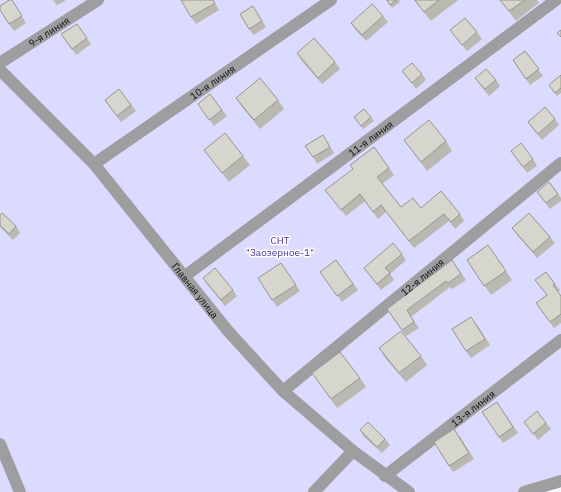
<svg xmlns="http://www.w3.org/2000/svg" width="561" height="492" font-family="'IBM Plex Sans',sans-serif">
	<rect width="100%" height="100%" fill="#f8f8ff"/>
	<path fill="#dbdaff" d="M0,0h561v481l-37,11h-524z"/>
	<g fill="none" stroke-linecap="round" stroke-linejoin="round">
		<g stroke="#9e9ea1" stroke-width="12">
			<path id="s1" d="M0,63l98,-63"/>
			<path id="s2" d="M0,70l94,94 134,167 55,60 70,60 56,41"/>
			<path id="s3" d="M94,164l237,-164"/>
			<path id="s4" d="M185,276l371,-276"/>
			<path id="s5" d="M283,391l278,-228"/>
			<path d="M0,444l20,48"/>
			<path id="s6" d="M385,476l176,-136"/>
			<path d="M314,492l39,-41"/>
			<path d="M524,492l37,-11"/>
		</g>
	</g>
	<path fill="#b9b8b1" d="M12,0l14,23 -12,8 -5,-7z
		M53,0h13l-9,5z
		M213,0l6,10 -23,14 -5,-7z
		M386,0h13l1,2 -8,6z
		M414,0h44l-27,21z
		M500,0h37l2,3 -23,18z
		M257,12l9,15 -12,8 -5,-6z
		M383,16l5,6 -22,19 -11,-12 -4,-6z
		M77,24l14,20 -15,11 -15,-21z
		M450,30l27,2 5,7 -15,12z
		M525,51l18,25 -13,9 -17,-25z
		M297,53l38,9 5,7 -18,15 -21,-24z
		M402,71l20,3 4,6 -10,9z
		M561,75v18l-4,3 -6,-8z
		M475,78l21,2 4,6 -11,10 -9,-11z
		M119,89l17,22 -15,11 -16,-22z
		M236,98l42,2 6,9 -24,20 -18,-22z
		M198,104l24,6 5,6 -13,10z
		M354,117h17l3,4 -11,8z
		M555,119l4,6 -17,15 -10,-12 -4,-6z
		M404,140l42,1 6,10 -25,20z
		M327,141l7,12 -17,11 -4,-7z
		M204,150l39,6 7,9 -21,17 -18,-23z
		M511,151l22,8 4,7 -10,7z
		M389,168l5,7 -12,9 19,23 20,1 39,6 4,7 -9,8 -6,-8 -35,27 -28,-36 -8,7 -13,-18 -19,15 -21,-26z
		M549,182l12,16v3l-11,8 -13,-17z
		M0,215l16,11 4,7 -7,7 -13,-13z
		M512,228l38,9 5,6 -18,15 -20,-23z
		M488,245l24,35 -21,15 -24,-35z
		M402,254l4,6 -16,14 4,6 -13,10 -17,-22z
		M336,260l22,30 -16,12 -22,-30z
		M452,260l14,20 -14,9 -2,-2 -39,30 8,11 -13,8 -19,-27z
		M281,263l19,28 -23,16 -19,-29z
		M203,278l30,12 4,6 -12,10 -18,-22z
		M535,280l20,4 5,6 -2,2 3,4v27l-7,5 -18,-25 11,-8z
		M476,323l14,22 -19,13 -5,-7z
		M379,348l42,8 6,9 -21,17 -21,-24z
		M312,373l48,5 6,9 -29,21z
		M497,402l21,31 -15,10 -21,-31z
		M524,422l22,1 5,6 -13,11z
		M360,430l25,9 5,6 -8,8 -18,-16z
		M459,435l15,24 -21,13 -4,-6z"/>
	<path fill="#d7d6ce" stroke="#969690" d="M9,0h3l10,16 -13,8 -9,-14v-4z
		M181,0h32l2,3 -24,14z
		M387,0h9l-6,5z
		M415,0h24l-15,12z
		M500,0h25l-16,11z
		M372,4l11,12 -21,19 -11,-12z
		M253,6l9,15 -13,8 -9,-15z
		M465,18l12,14 -15,13 -12,-15z
		M77,24l10,14 -15,11 -11,-15z
		M561,30v7l-4,-4z
		M314,38l21,24 -17,16 -21,-25z
		M525,51l14,18 -13,10 -13,-19z
		M412,63l10,11 -10,9 -10,-12z
		M486,69l10,11 -11,9 -10,-11z
		M561,75v13l-6,5 -6,-8z
		M260,78l18,22 -24,20 -18,-22z
		M119,89l12,16 -14,11 -12,-16z
		M210,94l12,16 -13,10 -11,-16z
		M545,107l10,12 -17,15 -10,-12z
		M364,109l7,8 -10,9 -7,-9z
		M429,120l17,21 -25,21 -17,-22z
		M225,133l18,23 -21,17 -18,-23z
		M323,135l7,12 -17,10 -8,-11z
		M521,143l12,16 -10,8 -12,-16z
		M374,147l15,21 -12,9 24,30 12,-9 8,10 20,-17 19,23 -9,8 -7,-8 -35,27 -28,-36 -8,7 -13,-18 -19,16 -16,-20 28,-21 -3,-4z
		M549,182l9,12 -12,9 -9,-11z
		M2,213l14,13 -7,8 -9,-9v-10z
		M529,213l21,24 -17,15 -21,-24z
		M393,243l9,11 -17,14 5,5 -13,11 -13,-16z
		M488,245l18,26 -22,15 -17,-26z
		M336,260l17,24 -16,12 -17,-24z
		M452,260l9,14 -13,9 -2,-2 -39,29 7,12 -12,8 -15,-21z
		M281,263l15,22 -24,15 -14,-22z
		M215,268l18,22 -12,10 -18,-22z
		M546,272l9,12 -2,1 8,11v18l-11,8 -14,-19 11,-8 -12,-15z
		M471,317l14,22 -19,12 -14,-22z
		M401,331l20,25 -22,17 -20,-25z
		M340,352l20,26 -29,21 -19,-26z
		M497,402l16,25 -14,10 -17,-25z
		M537,411l9,12 -13,11 -9,-12z
		M368,422l17,17 -8,8 -17,-17z
		M454,429l15,24 -20,13 -15,-24z"/>
	<g text-anchor="middle" stroke-width="3" stroke-linejoin="round" paint-order="stroke">
		<g font-size="10" fill="#0c0c0e" stroke="#fff">
			<text dy="4" stroke="none"><textPath href="#s1" startOffset="58">9-я линия</textPath></text>
			<text dy="4" stroke="none"><textPath href="#s3" startOffset="144">10-я линия</textPath></text>
			<text dy="4" stroke="none"><textPath href="#s4" startOffset="231">11-я линия</textPath></text>
			<text dy="4" stroke="none"><textPath href="#s5" startOffset="180">12-я линия</textPath></text>
			<text dy="4" stroke="none"><textPath href="#s2" startOffset="295">Главная улица</textPath></text>
			<text dy="4" stroke="none"><textPath href="#s6" startOffset="111">13-я линия</textPath></text>
		</g>
		<g font-size="10" fill="#473297" stroke="#fff">
			<text x="280" y="244">СНТ<tspan x="280" dy="12">"Заозерное-1"</tspan></text>
		</g>
	</g>
</svg>
